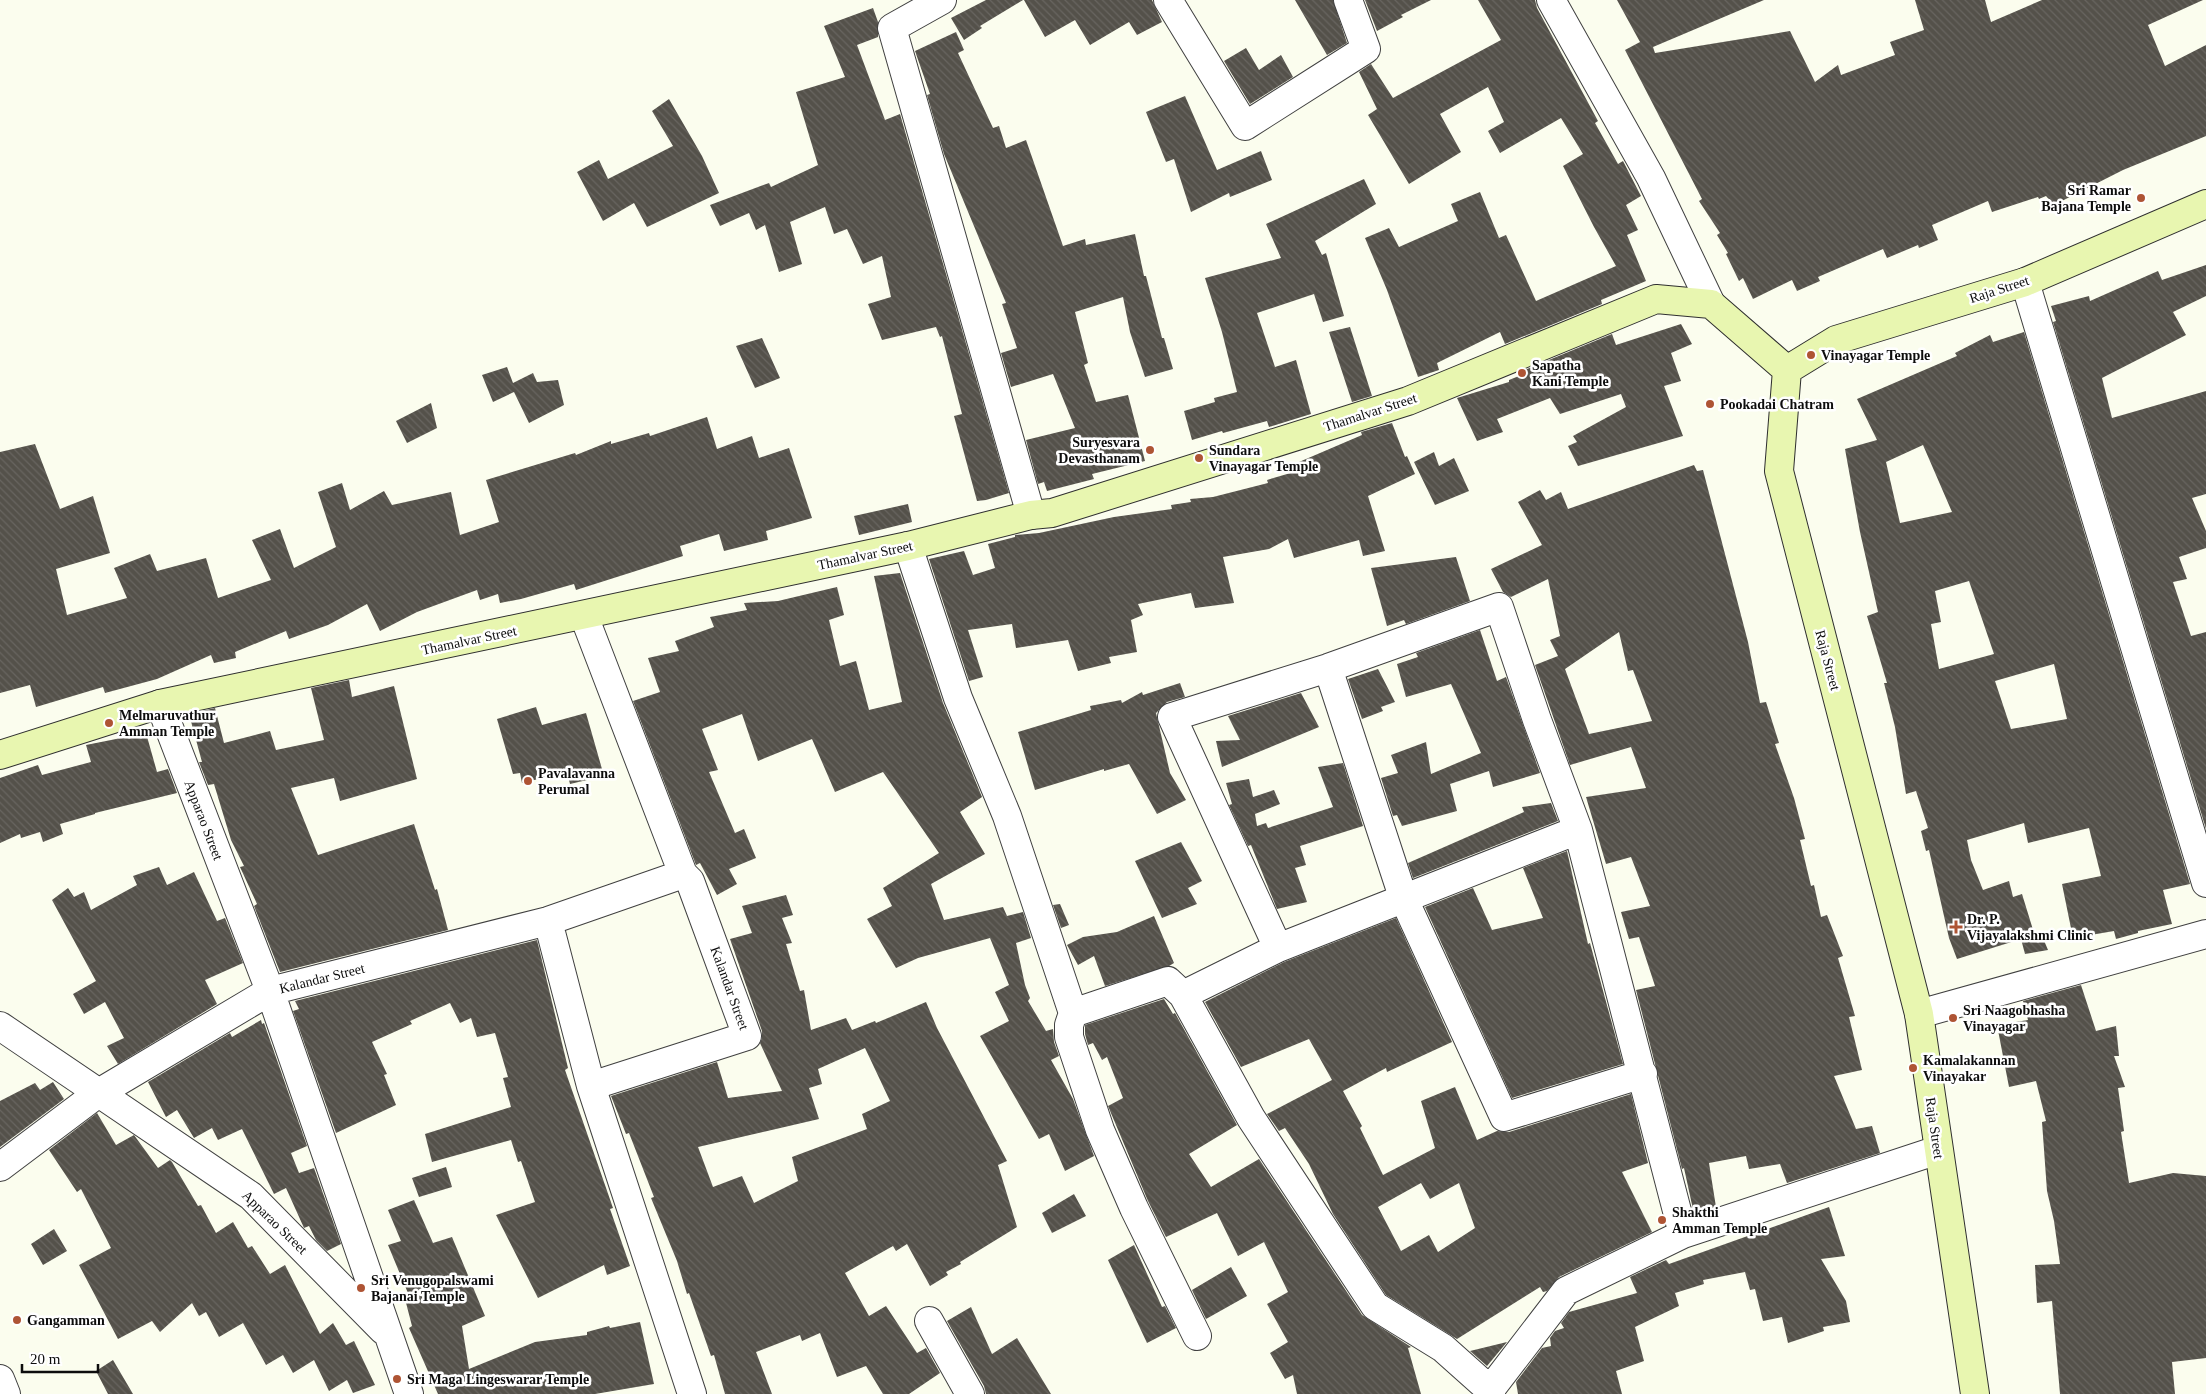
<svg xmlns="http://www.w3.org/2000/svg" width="2206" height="1394" font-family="'Times New Roman',serif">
	<defs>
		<pattern id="building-back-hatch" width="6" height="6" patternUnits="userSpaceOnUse" patternTransform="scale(1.25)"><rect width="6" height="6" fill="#54514a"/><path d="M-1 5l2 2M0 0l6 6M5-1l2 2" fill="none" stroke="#686560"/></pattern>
	</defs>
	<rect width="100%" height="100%" fill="#fbfdee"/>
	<path fill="url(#building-back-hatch)" fill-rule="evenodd" d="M986,0h37l-43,26 2,2 -18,12 -13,-22z
		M1024,0h128l10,22 -25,13 -8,-13 -39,23 -15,-25 -30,17z
		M1295,0h38l14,43 -20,12z
		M1365,0h66l-30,15 2,2 -26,14z
		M1478,0h57l2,8 61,113 -3,2 23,41 5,-3 18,35 -15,9 12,25 -11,5 19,46 -45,19 1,4 -97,40 -5,-12 -63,31 2,7 -21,7 -31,-87 -22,-52 24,-10 10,19 59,-26 -7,-17 29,-12 19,46 7,-3 30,66 80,-35 -22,-39 -31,-61 20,-12 -22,-36 -61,35 -12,-22 16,-9 -16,-35 -48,27 21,38 -52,32 -41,-69 9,-6 -18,-37 12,-8 22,34 108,-58z
		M1617,0h147l-111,47 2,6 135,-22 25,51 23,-17 3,10 54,-20 -5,-13 34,-12 -9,-30h70l6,22 51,-22h161l-55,25 17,41 41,-21v91l-83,34 -69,35 -8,-9 -7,3 -1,-2 -46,15 -4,-11 -56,24 6,15 -19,8 -1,-3 -31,13 -4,-9 -65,28 2,4 -23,10 -5,-11 -39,19 -10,-21 -4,3 -13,-27 2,-1 -11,-18 3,-2 -21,-32 3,-2 -77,-149 15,-8z
		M873,8l5,14v15l-21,8 28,75 15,-6 109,379 -23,7 -9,1 -23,-85 8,-2 -20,-78 -2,1 -4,-10 -54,13 -14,-36 23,-7 -9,-41 -19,8 -16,-35 -13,5 -9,-27 -35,15 12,42 -23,8 -14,-47 -9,5 -7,-17 -29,13 -10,-21 59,-22 2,4 47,-22 -22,-73 49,-15 -21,-51z
		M956,32l8,18 -6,3 35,75 6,-2 7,22 20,-8 37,106 22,-7 1,6 49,-11 9,42h2l16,62h2l9,31 -28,8 -15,-45 -7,-35 -48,15 13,51 -4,2 12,37 32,-7 17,66 -53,13 2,5 -47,12 -3,-9 -6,2 -12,-44 49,-12 -22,-54 -42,13 -10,-34 16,-5 -15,-44 4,-1 -62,-149 -17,-59 3,-1 -15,-43z
		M1246,48l13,22 22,-15 12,22 -43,27 -26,-43z
		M1185,96l32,74 44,-19 11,29 -42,17 -1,-4 -38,19 -17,-53 -8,3 -20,-50z
		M669,99l33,57 17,37 -72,34 -13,-24 -31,18 -26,-49 22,-12 9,19 65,-33 -21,-35z
		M1364,179l12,25 -61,37 7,14 4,-2 18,63 -21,6 -9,-28 -57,19 18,54 21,-7 15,54 -42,13 -2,-6 -44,12 -1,-2 -30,9 -8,-29 31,-9 -1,-4 23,-6 -15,-60 -17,-54 76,-20 -15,-34z
		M2206,265v31l-33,16 13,23 -84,43 10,40 94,-27v103l-14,4 14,33v17l-27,9 8,22 -14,3 18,54 15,-4v197l-153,-507 3,-1 -5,-15 38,-10 1,5 68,-30 4,9z
		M1681,324l11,20 -21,9 10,28 -17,5 19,50 -105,30 -10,-20 9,-4 -4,-6 53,-29 -5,-13 -61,20 -10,-16 -53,21 6,13 -26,9 -20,-43 52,-16v-2l10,-4 -2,-3 95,-39 4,11z
		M1350,327l22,69 -20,6 -23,-70z
		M2024,332l166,552 -27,6 9,34 -34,7v2l-22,6 -2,-8 -41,7 -11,-54 39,-8 -12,-48 -61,15 -4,-20 -57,17 4,20 12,30 26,-9 4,16 9,-3 12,39 6,-2 8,19 -23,4 -4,-15 -64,20 -8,-21 -20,-88 -3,1 -5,-20 7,-3 -12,-37 -10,3 -11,-67 -11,-44h3l-20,-67 11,-4 -18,-80 -15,-83 32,-9 -20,-41 100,-43 -2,-3 35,-18 3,7zM1923,445l29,67 -52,11 -14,-61zM1969,581l25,73 -55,15 -8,-45 10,-2 -6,-31zM2054,664l13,55 -56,10 -16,-48z
		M762,338l18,40 -25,10 -19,-42z
		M507,367l6,16 20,-10 4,9 21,-2 6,25 -35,18 -15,-31 -21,10 -11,-27z
		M431,403l6,25 -30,15 -11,-22z
		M707,417l10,32 35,-13 7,22 30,-10 23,70 -46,13 2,9 -44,11 -5,-17 -39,12 3,10 -107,34 -2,-6 -53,15 -21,4 -2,-9 -18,6 -3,-10 -60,22 -37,19 -13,-27 -39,21 -39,14 -3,-8 -51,21 1,6 -22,5 -3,-8 -54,24 -52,14 -2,-6 -67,20 -6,-22 -30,8v-241l35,-8 25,65 33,-13 17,57 -54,16 11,46 60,-17 -13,-30 36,-14 7,17 49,-13 12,40 53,-18 -19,-40 28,-11 14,39 42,-21 -18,-55 24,-9 8,27 34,-19 8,14 59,-13 9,43 39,-13 -13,-42 89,-27 1,2 35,-14v3l38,-11 1,3z
		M1392,423l13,34 2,-1 8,18 -47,22 17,55 -22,5 -4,-16 -65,18 -6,-19 -19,10 -46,8 11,46 -39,5 -4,-15 -53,11 5,11 -12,5 6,32 -28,5 2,6 -33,8 -10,-31 -52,8 -4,-24 -44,6 15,47 -14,4 -40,-122 35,-8 9,24 22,-7 -7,-24 27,-7v-2l24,-2 75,-16 58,-8 -1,-4 20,-3 -1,-3 23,-2 55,-14 -1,-3 27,-8 -2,-7 70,-30 -1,-3z
		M1434,452l5,14 15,-8 15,33 -34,14 -21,-43z
		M1694,465l3,6 6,-1 45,172 12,61 6,-1 13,41 -4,1 19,54 11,41 -5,1 11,46 3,-1 7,32 6,-2 16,41 -5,2 17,58 -6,1 13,53 -28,6 22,53 16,-3 8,27 -93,30 -7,-19 -31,5 -3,-13 -37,7 7,44 -22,7 -10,-46 -2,1 -46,-179 19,-4 -16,-49 -10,2 -8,-27 29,-6 -19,-49 -25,7 -20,-67 60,-9 -15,-41 -61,18 -35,-100 23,-9 -8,-16 10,-4 -12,-57 -37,18 -8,-5 -12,-23 51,-24 -24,-43 22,-12 6,10 15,-8 7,17zM1619,632l9,39 5,-1 19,51 -63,13 -24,-65z
		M908,504l4,18 -53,13 -5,-19z
		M1456,557l14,44 -64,23 -2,-4 -17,6 -16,-58z
		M900,573l43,130 39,94 -22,15 25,42 -54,30 13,36 59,-13 4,9 16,-4 8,26 -15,5 9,42 5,13 -2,3 18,30 7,-2 1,13 5,14 -8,4 22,39 21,57 -29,15 -16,-37 -10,5 -59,-103 29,-15 -14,-29 14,-7 -19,-47 -72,20 -22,10 -29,-49 25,-13 -9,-18 56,-35 -56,-81 -48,20 -23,-53 -54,22 -16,-47 -40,15 16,41 -9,2 26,61 9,-4 12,29 -27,11 8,15 -20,11 -17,-32 -4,2 -63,-164 27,-9 -12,-34 31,-7 -4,-10 39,-14 -4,-10 37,-7 -3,-7 34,-2 59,-14 7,28 -15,5 11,46 16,-5 13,49 33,-8 -28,-126z
		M1480,630l17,51 9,-4 34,96 -47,14 -4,-16 -39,13 7,27 -55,15 -5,-11 -4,1 -12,-38 17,-5 -7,-18 35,-13 5,32 50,-21 -30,-69 -45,13 -9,-33 21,-7 -2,-4z
		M1378,669l17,33 -14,5 2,4 -21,8 -14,-40z
		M349,680l3,17 42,-11 23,93 -77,22 -6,-23 -43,10 27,67 96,-31 21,66 2,-1 11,41 -168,42 -26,-66 3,-2 -17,-37 4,-1 -13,-26 -17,-56 -6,1 -9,-23h3l-13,-48 26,-6 9,35 46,-12 6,19 48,-10 -13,-52z
		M1180,683l5,14 -18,5 -11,11 14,60 16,27 -29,14 -28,-50 -25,7v-2l-69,21 -17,-58 73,-22 -1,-4 31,-6 1,3 20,-11 1,3z
		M1301,693l18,34 -97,40 -6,-26 24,-1 -12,-24z
		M536,707l6,18 44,-12 18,63 -34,8 -3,-12 -45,11 -2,-10 -7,1 -16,-55z
		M146,733l11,39 11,-3 9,24 -82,20v1l-35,10 3,10 -20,8 -3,-10 -19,6 -1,-4 -20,9v-65l38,-13 4,10 49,-13 -5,-17z
		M1343,763l20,63 -63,20 6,19 -11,3 12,34 -30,7 -26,-64 -3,1 -19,-41 3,-1 -6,-21 23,-4 4,18 21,-7 6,14 -25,10 2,12 9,-3 2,5 65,-21 -15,-40z
		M1551,803l7,18 -145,57 -5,-15 116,-51 -2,-5z
		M1181,842l21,39 -14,7 9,16 -35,14 -27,-57z
		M1567,851l21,93 2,-1 33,121 -111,34 -87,-191 48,-19 19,42 51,-12 -20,-50z
		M159,867l8,18 27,-13 23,49 8,-3 18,45 -38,17 12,24 -99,60 -11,-18 17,-8 -19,-36 -21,12 -11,-20 23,-13 -44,-81 16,-12 6,9 10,-5 7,18 46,-25 -4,-9z
		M786,895l7,20 -11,3 10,25 -6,1 14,47 4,-1 7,40 35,-12 6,12 23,-9 1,2 50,-21 11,26 70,133 -9,4 19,62 -57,35 1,2 -15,8 2,3 -18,11 -23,-42 -11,7 -3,-5 -48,27 24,43 17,-10 31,47 9,-5 14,25 -31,21h-26l-17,-28 -29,11 -17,-44 -18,8 -2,-6 -44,17 16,42h-47l-11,-39 -3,1 -22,-63 -2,1 -10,-33 -26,-63 3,-1 -25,-64 -3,1 -15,-38 106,-34 11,36 54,-7 -22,-48 2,-5v-7l-32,-92 22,-6 -10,-27zM865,1048l25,53 -28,13 5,15 -75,28 6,24 -44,22 -12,-27 -29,11 -15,-40 121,-28 -10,-31 13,-4 -4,-15z
		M1060,904l9,21 -8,3 -8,-23z
		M1154,916l20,47 -5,3 -64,20 -11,-30 -16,9 -11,-20 16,-8 34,-5z
		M1396,918l56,124 -65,30 -1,-4 -43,23 19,35 -2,2 23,47 52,-27 -14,-47 34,-14 22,53 20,-9 12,1 122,-38 17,69 -26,9 30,60 -93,45 -12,14 -4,1 -3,-5 -83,52 -71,-44 -53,-81 -24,-50 -24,-36 -6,3 -12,-17 65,-34 -23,-41 -68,28 -36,-65 79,-40zM1421,1183l9,16 29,-16 16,45 -37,24 -9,-17 -28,16 -23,-44z
		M537,940l31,128 -3,2 48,138 -3,1 20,57 -23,9 -3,-10 -66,33 -42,-83 39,-13 -14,-41 -3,1 -7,-22 -79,22 -7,-28 86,-27 -8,-29 5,-1 -13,-44 -18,4 -6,-19 -11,5 -10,-20 -40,18 2,3 -40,18 15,32 -3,1 12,30 -60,28 -43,-122 6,-2 -4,-8z
		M2081,985l15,46 20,-5 3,30h-5l11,31 -7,1 6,43 -3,1 8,51 44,-10 33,3v182l-34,4 3,32h-115l-8,-93 -15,2 -2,-38 25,-1 -6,-43 -7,-30 -5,-69 4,-1 -10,-40 -27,6 -12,-62 31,-5 -5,-19z
		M1164,999l9,15 2,-1 62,112 -48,29 22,33 48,-28 103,156 49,32 -3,1 13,46h-124l-4,-19 -8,4 -15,-26 18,-11 -21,-38 21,-12 -24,-50 -26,14 -21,-43 -51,24 -18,-36 -40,-95 15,-8 -16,-41 -5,3 -9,-17 -5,2 -3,-11v-9z
		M261,1020l1,4 2,-1 43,123 -16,7 8,20 15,-5 27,76 -14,7 -11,-11 -7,-14 -5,2 -18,-40 -12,6 -32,-65 -24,11 -6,-12 -18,10 -17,-28 -11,7 -18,-35 82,-49 2,4z
		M53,1082l11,17 -64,48v-46l35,-18 5,7z
		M97,1113l19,32 18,-10 24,33 12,-8 2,2 26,44 3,-1 15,28 17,-11 15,26 4,-2 18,28 15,-9 35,69 13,-11 13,22 8,-4 21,44 -22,8 -6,-13 -18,11 -15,-31 -21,13 -10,-18 -17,10 -23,-42 -24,14 -13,-25 -7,4 -7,-13 -32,29 -8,-11 -34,18 -39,-74 32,-17 -30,-59 -4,3 -28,-42z
		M446,1167l6,20 -33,10 -7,-19z
		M1074,1194l12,22 -34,17 -10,-20z
		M414,1200l19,43 19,-6 33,79 -23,10 7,43 66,-27 52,-7v-3l22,-6 1,2 30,-6 14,62 -59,10h-157l-29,-66 3,-2 -7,-27 5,-1 -22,-53 13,-4 -13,-31z
		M1829,1207l16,49 -24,3 25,42 4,21 -27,5 1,4 -36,12 -6,-26 -19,4 -8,-32 -5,1 -5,-18 -42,8 1,4 -29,9 4,13 -44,21 9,34 -28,10 6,23h-104l-2,-12 26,-34 9,-2 -1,-8 5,-7 9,-3 -3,-5 8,-11 68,-19 -7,-16 36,-17 3,4z
		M54,1229l13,22 -24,14 -12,-21z
		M1134,1245l28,62 3,-1 11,22 -29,15 -39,-83z
		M1231,1267l16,29 -41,23 -14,-29z
		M971,1307l21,47 25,-16 34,56h-65l-2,-8 -37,-65z
		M1507,1342l-20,24 -17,-15z
		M113,1360l20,34h-25l-12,-23z"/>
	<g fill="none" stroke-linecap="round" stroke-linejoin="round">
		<g stroke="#404040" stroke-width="30">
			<path id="street" d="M942,0l-50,28 139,487
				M1168,0l77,126 121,-77 -18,-49
				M1551,0l100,178 60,126
				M2025,282l181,601
				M908,546l50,152 49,118 66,197 95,-32 15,14 95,-47 -106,-231 156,-49 171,-61 38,113 41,110 105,404
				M584,616l99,258
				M1328,668l75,229 101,220 139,-43
				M160,704l110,287 139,403
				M548,921l43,165 101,308
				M1278,948l300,-118
				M1183,995l68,123 124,188 68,42 47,42 1,4
				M1073,1013l-4,12v12l31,93 34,78 63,128
				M1919,1014l287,-80
				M0,1026l251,170 132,134
				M0,1167l97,-73 173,-103 278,-70 135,-47 7,7 57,155 -156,50
				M929,1321l41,73
				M0,1379l6,15
				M1490,1390l76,-99 117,-57 255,-84"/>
		</g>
		<g stroke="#2f2f2f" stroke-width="30">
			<path id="secondary" d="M0,755l160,-51 748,-158 123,-31 21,-2 356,-112 248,-102 55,5 76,66
				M1975,1394l-56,-380 -140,-543 8,-101 49,-30 189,-58 181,-78"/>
		</g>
		<use href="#street" stroke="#fff" stroke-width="28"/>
		<use href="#secondary" stroke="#e8f6b0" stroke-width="28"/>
	</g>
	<g fill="#ae5434" stroke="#fff" stroke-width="2">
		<circle cx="2141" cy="198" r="5"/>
		<circle cx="1811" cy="355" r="5"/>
		<circle cx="1522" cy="373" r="5"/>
		<circle cx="1710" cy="404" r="5"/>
		<circle cx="1150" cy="450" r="5"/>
		<circle cx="1199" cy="458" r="5"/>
		<circle cx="109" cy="723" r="5"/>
		<circle cx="528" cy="781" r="5"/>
		<path d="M1953.5 919.5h5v5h5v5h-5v5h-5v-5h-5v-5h5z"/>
		<circle cx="1953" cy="1018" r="5"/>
		<circle cx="1913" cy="1068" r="5"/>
		<circle cx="1662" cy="1220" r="5"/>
		<circle cx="361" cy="1288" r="5"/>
		<circle cx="17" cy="1320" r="5"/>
		<circle cx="397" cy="1379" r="5"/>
	</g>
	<g text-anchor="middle" stroke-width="5" stroke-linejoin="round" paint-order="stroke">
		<g font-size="14" font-weight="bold" fill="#0d0d0d" stroke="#fff" text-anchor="start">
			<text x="2131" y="195" text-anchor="end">Sri Ramar<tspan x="2131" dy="16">Bajana Temple</tspan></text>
			<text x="1821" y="360">Vinayagar Temple</text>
			<text x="1532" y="370">Sapatha<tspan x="1532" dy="16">Kani Temple</tspan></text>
			<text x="1720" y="409">Pookadai Chatram</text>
			<text x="1140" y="447" text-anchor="end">Suryesvara<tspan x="1140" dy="16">Devasthanam</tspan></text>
			<text x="1209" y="455">Sundara<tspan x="1209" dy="16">Vinayagar Temple</tspan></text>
			<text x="119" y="720">Melmaruvathur<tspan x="119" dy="16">Amman Temple</tspan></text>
			<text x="538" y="778">Pavalavanna<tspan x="538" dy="16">Perumal</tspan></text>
			<text x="1967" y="924">Dr. P.<tspan x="1967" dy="16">Vijayalakshmi Clinic</tspan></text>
			<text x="1963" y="1015">Sri Naagobhasha<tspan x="1963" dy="16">Vinayagar</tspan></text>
			<text x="1923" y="1065">Kamalakannan<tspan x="1923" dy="16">Vinayakar</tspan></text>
			<text x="1672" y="1217">Shakthi<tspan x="1672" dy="16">Amman Temple</tspan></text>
			<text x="371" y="1285">Sri Venugopalswami<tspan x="371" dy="16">Bajanai Temple</tspan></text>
			<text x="27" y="1325">Gangamman</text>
			<text x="407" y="1384">Sri Maga Lingeswarar Temple</text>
		</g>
		<g font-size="14" fill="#0d0d0d" stroke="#fff">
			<text transform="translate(1999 289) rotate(-18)" y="5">Raja Street</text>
			<text transform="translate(1370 412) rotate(-18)" y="5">Thamalvar Street</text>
			<text transform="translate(865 555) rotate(-12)" y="5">Thamalvar Street</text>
			<text transform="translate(469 640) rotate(-12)" y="5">Thamalvar Street</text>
			<text transform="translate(1828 660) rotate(75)" y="5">Raja Street</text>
			<text transform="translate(204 820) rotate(69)" y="5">Apparao Street</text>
			<text transform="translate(322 978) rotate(-14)" y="5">Kalandar Street</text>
			<text transform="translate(730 988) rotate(70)" y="5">Kalandar Street</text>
			<text transform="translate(1935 1128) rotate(82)" y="5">Raja Street</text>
			<text transform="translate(275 1222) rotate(44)" y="5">Apparao Street</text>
		</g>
	</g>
	<path d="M22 1364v8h76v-8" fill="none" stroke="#0d0d0d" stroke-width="2.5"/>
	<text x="30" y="1364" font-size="15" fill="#0d0d0d" stroke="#ffffff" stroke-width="4" paint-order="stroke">20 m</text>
</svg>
